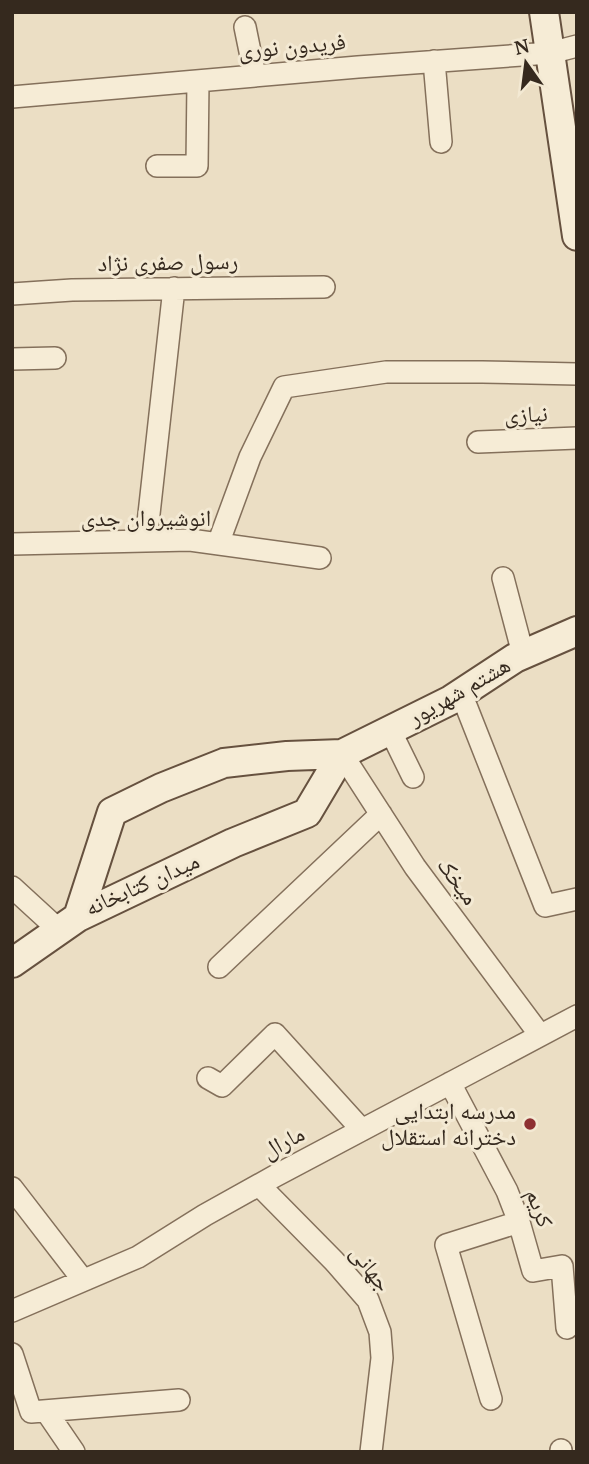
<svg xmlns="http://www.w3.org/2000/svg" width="589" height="1464" font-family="'PT Serif','Noto Naskh Arabic',serif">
	<rect width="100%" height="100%" fill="#ebdec4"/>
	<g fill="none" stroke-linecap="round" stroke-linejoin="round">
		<g stroke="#84705b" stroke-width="24">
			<path id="street" d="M245,27l10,49
				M434,61l7,81
				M12,97l346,-30 192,-14 27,-7
				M157,166h40l1,-85
				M12,294l60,-4 252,-3
				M12,359l43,-1
				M478,442l99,-4
				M146,541l28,-253
				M12,544l178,-4 130,18
				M218,544l32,-87 34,-70 102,-15h96l95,2
				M503,578l20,76
				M461,693l84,213 32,-7
				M390,730l23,47
				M342,754l73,113 125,168
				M12,887l48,44
				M219,967l162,-153
				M208,1078l14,8 53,-52 87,96
				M450,1083l57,108 12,31 14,49 29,-5 5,62
				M259,1185l75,76 34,39 12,32 2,26 -11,94
				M12,1188l71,92
				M12,1311l126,-54 67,-42 70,-39 302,-160
				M12,1354l19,58 148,-12
				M491,1399l-45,-154 73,-23
				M46,1411l28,41
				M561,1450v2"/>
		</g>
		<g stroke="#66513f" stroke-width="32">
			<path id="secondary" d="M544,12l33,224
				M342,754l-35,59 -74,30 -155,74 34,-105 49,-24 63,-25 63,-7 55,-2 109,-54 64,-42 62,-27
				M12,963l66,-46"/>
		</g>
		<use href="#street" stroke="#f6ecd6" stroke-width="21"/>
		<use href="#secondary" stroke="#f6ecd6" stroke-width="28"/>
	</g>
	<circle fill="#8e3032" stroke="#f3e9d3" stroke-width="2.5" cx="530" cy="1124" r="7"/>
	<g text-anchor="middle" stroke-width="6" stroke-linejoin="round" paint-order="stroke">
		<g font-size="23" fill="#35291e" stroke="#f3e9d3">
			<text transform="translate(292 46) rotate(-5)" y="8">فریدون نوری</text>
			<text transform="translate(168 262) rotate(-1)" y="8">رسول صفری نژاد</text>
			<text transform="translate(526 414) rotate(-2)" y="8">نیازی</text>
			<text x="146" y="526">انوشیروان جدی</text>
			<text transform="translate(459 691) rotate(-30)" y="8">هشتم شهریور</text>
			<text transform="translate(458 881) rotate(54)" y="8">میخک</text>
			<text transform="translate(142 884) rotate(-24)" y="8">میدان کتابخانه</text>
			<text transform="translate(283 1142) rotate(-28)" y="8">مارال</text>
			<text transform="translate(540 1208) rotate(70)" y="8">کریم</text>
			<text transform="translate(371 1268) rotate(53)" y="8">جهانی</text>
		</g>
		<g font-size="23" fill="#35291e" stroke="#f3e9d3" text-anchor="end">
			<text x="516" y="1119">مدرسه ابتدایی<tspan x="516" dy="26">دخترانه استقلال</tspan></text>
		</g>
	</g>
	<rect width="589" height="1464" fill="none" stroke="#35291e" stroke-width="28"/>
	<g transform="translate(526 63) rotate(346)" stroke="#f3e9d3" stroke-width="5" paint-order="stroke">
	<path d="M0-5L12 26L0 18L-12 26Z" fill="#35291e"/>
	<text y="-10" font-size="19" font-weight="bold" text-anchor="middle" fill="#35291e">N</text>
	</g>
</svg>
